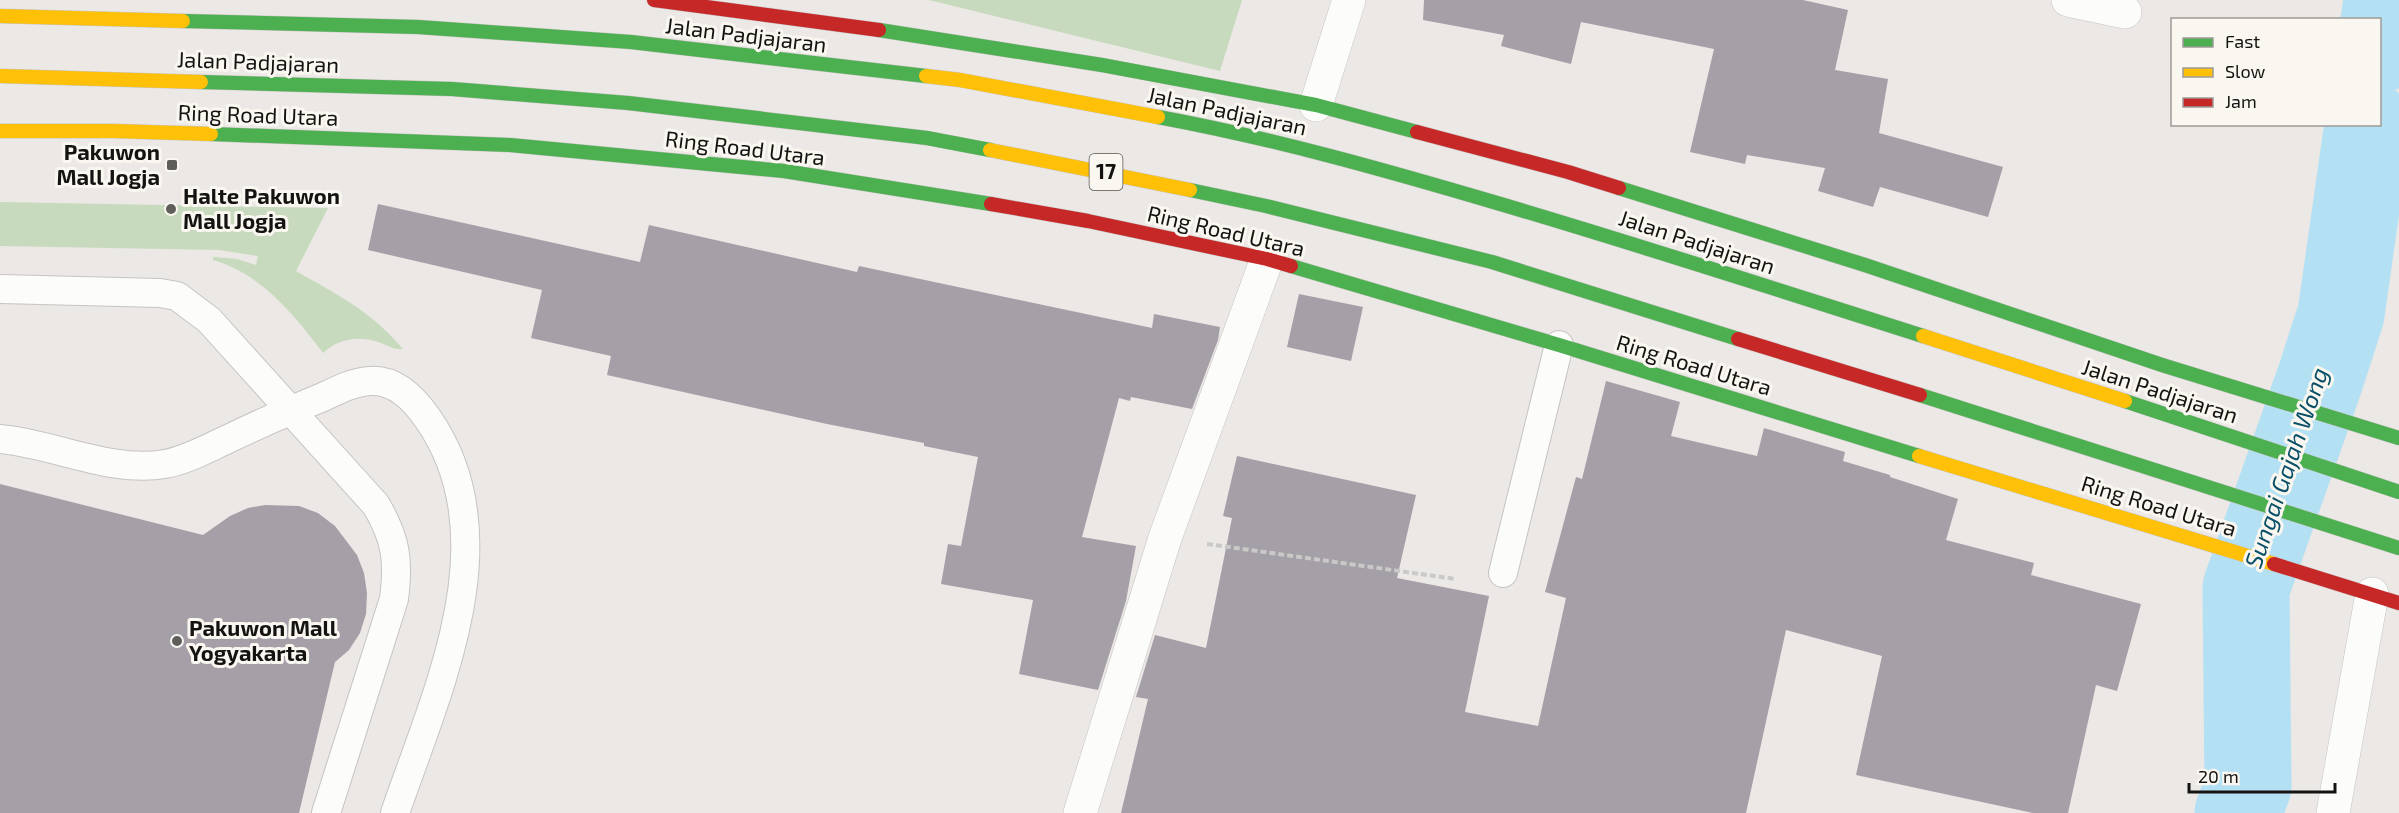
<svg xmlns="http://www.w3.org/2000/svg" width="2399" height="813" font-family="'Exo 2',sans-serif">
	<rect width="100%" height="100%" fill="#ebe8e5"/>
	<path fill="#c8dabd" d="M929,0h313l-22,71z
		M0,202l328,6 -32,63c42,24 75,40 107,78 -9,1 -14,-3 -22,-6 -21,-8 -42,-5 -58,10 -28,-38 -63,-80 -110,-93v-3l24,2 19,6 2,-9 -39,-6 -219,-4z"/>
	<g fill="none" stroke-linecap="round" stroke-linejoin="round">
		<path stroke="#b4e0f4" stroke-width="87" d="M2380,49l7,-49
			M2238,813l10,-27 -2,-198 74,-209 21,-65 27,-190"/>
	</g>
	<path fill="#a59fa8" d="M1424,0h379l45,10 -13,60 53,9 -9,54 124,34 -15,50 -108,-30 -7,20 -55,-16 7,-23 -78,-13 -2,9 -55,-12 24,-103 -133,-27 -10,42 -70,-18 3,-11 -81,-15z
		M378,204l262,58 9,-37 208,47 2,-6 293,62 2,-14 66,13 -2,13 -26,69 -61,-12 -1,4 -11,-3 -37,139 54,9 -10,55 -28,89 -79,-16 14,-74 -92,-16 7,-40 13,2 17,-89 -54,-11v-3l-97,-19 -220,-49 4,-19 -80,-18 11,-48 -174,-40z
		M1299,294l64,13 -12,54 -64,-14z
		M1606,381l74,21 -9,34 86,20 7,-28 81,24 -2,9 47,14v2l68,22 -12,41 88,23 -3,12 110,29 -24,87 -21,-6 -28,128h-35l-177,-38 26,-119 -96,-26 -40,183h-625l27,-114 -12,-2 19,-62 51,13 26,-130 -9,-2 14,-60 179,39 -19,83 92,18 -24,116 73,14 28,-128 -21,-6 31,-115 6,2z
		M0,484l203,51 27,-19 18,-8 17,-3 34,1 19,7 17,13 22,29 7,18 3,20 -1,21 -6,19 -11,17 -14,12 -36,151h-299z"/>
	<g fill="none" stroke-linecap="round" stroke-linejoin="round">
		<g stroke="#c6c4c2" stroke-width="30">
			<path id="lane" d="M0,289l160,4 17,3 32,24 167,185c20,34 23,55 18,94l-68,214
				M0,439c55,5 109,34 165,25 22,-4 43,-16 63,-25 31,-15 63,-29 95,-42 15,-7 30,-15 47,-16 25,-2 45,19 58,38 83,119 8,274 -33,394
				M1503,573l56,-228"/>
		</g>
		<g stroke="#c6c4c2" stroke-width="34">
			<path id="street" d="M2068,0l57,12
				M1316,105l33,-105
				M1080,813l85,-275 102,-279
				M2333,813l39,-219"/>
		</g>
		<g stroke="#c6c4c2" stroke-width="15">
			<path id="fast" d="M183,21l235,6 213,15 295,34
				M879,30l223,35 214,40 101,27
				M201,82l251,7 176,14 299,35 63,12
				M1158,117c114,21 227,53 339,86 143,42 284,88 426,133
				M211,134l299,11 274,26 207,33
				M1619,188l246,77 297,100 237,73
				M1190,190l76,16 226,56 246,77
				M1291,266l268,79 360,111
				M1920,395l479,153
				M2125,401l274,91"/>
		</g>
		<g stroke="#c6c4c2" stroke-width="15">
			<path id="slow" d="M0,16l183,5
				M0,76l201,6
				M926,76l34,4 198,37
				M0,131h114l97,3
				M990,150l200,40
				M1923,336l202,65
				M1919,456l355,108"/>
		</g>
		<g stroke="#c6c4c2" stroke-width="15">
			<path id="jam" d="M654,0l225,30
				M1417,132l151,40 51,16
				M991,204l97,17 179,38 24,7
				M1738,339l182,56
				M2274,564l125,39"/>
		</g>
		<path stroke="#cac9c8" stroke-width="4" stroke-dasharray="6 3" stroke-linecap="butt" d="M1207,544l249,35"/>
		<use href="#lane" stroke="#fcfcfb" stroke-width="28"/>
		<use href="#street" stroke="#fcfcfb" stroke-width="33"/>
		<use href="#fast" stroke="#4caf50" stroke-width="14"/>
		<use href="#slow" stroke="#ffc107" stroke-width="14"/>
		<use href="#jam" stroke="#c62828" stroke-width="14"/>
	</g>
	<g fill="#5f5e5b" stroke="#faf6f0" stroke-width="2">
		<rect x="166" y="159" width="12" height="12" rx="3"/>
		<circle cx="171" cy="209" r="6"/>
		<circle cx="177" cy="641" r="6"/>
	</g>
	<g text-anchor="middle" stroke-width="6" stroke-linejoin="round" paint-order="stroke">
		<rect fill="#faf6f0" stroke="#595754" stroke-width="1.5" x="1089.5" y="154" width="33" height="36" rx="4.5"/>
		<g font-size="21" font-weight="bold" fill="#141311">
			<text x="1106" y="179">17</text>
		</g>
		<g font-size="22" fill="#141311" stroke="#faf6f0">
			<text transform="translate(746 35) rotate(7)" y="8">Jalan Padjajaran</text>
			<text transform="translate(258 62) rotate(2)" y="8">Jalan Padjajaran</text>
			<text transform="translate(1227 111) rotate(12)" y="8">Jalan Padjajaran</text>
			<text transform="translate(258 115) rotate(2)" y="8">Ring Road Utara</text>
			<text transform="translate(745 148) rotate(7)" y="8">Ring Road Utara</text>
			<text transform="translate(1226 231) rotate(13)" y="8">Ring Road Utara</text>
			<text transform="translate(1697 242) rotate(18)" y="8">Jalan Padjajaran</text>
			<text transform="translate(1694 365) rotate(17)" y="8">Ring Road Utara</text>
			<text transform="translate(2160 391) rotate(18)" y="8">Jalan Padjajaran</text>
			<text transform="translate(2159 506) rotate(17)" y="8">Ring Road Utara</text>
		</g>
		<g font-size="22" font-weight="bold" fill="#141311" stroke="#faf6f0" text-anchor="start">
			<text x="160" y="160" text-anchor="end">Pakuwon<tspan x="160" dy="25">Mall Jogja</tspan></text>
			<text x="183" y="204">Halte Pakuwon<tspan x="183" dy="25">Mall Jogja</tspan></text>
			<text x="189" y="636">Pakuwon Mall<tspan x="189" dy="25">Yogyakarta</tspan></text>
		</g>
		<g font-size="24" font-style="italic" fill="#095068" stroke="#faf6f0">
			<text transform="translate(2287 468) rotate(-71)" y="8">Sungai Gajah Wong</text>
		</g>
	</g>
	<rect x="2171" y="18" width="210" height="108" fill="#faf6f0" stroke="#9e9b97" stroke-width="1.5"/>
	<rect x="2183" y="38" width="30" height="9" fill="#4caf50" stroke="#9e9b97" stroke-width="1.5"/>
	<text x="2225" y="48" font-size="18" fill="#141311">Fast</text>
	<rect x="2183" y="68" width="30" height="9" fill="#ffc107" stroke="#9e9b97" stroke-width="1.5"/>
	<text x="2225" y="78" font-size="18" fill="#141311">Slow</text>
	<rect x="2183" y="98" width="30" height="9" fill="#c62828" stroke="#9e9b97" stroke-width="1.5"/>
	<text x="2225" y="108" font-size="18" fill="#141311">Jam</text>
	<path d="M2189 783v9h146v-9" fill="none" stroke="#141311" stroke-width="3"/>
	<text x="2198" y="783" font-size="18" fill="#141311" stroke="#faf6f0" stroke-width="4.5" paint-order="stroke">20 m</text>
</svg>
